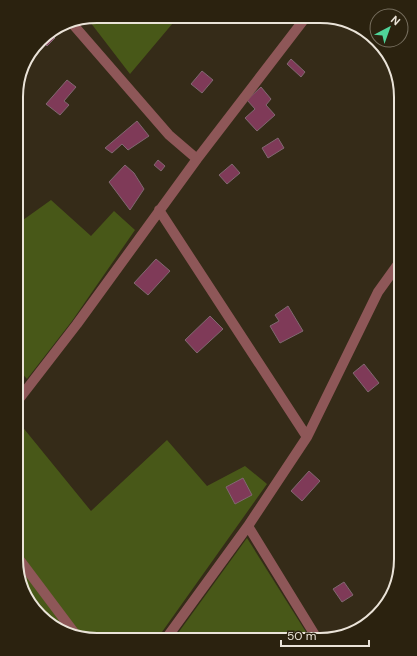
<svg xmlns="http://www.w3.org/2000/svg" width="417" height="656" font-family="'DM Sans',sans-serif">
	<rect width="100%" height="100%" fill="#352b18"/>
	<path fill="#485818" d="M97,16l81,1 -48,57 -43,-56z
		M51,200l40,36 23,-25 21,19 -63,91 -45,58 -11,-12v-142z
		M16,419l75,92 76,-71 40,46 38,-20 22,18 -110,155h-71l-38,-16 -26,-33 -6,-31z
		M247,538l64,102h-138z"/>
	<path fill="#7f3a58" stroke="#816871" d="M49,33l6,5 -8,8 -6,-6 2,-4z
		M291,59l14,13 -4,5 -14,-13z
		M202,71l11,9 -11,13 -11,-9z
		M67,80l9,7 -12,14 5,4 -9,10 -14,-11z
		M261,87l10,12 -5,6 9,10 -18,16 -12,-13 10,-9 -8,-9z
		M137,121l12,15 -21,14 -6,-6 -10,9 -7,-5z
		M278,138l6,10 -16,10 -6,-10z
		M158,160l7,6 -4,5 -7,-6z
		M232,164l8,9 -13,11 -8,-9z
		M125,165l9,8 10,16 -14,21 -21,-28z
		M156,259l14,12 -22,24 -14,-12z
		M288,306l15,25 -23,12 -10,-17 9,-5 -4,-6z
		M210,316l13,13 -26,24 -12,-13z
		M364,364l15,19 -11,9 -15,-19z
		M309,471l11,10 -18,20 -11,-10z
		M243,478l9,17 -17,9 -9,-17z
		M344,582l9,13 -11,7 -9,-13z"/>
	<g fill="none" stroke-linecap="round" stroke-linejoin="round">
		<path stroke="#8e5758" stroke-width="10" d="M70,21l99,114 28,24
			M159,210l148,227
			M16,403l61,-79 120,-165 109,-142
			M248,526l70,114
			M16,555l60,80
			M165,640l83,-114 59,-89 71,-145 23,-32"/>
	</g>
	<path d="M0 0H417V656H0ZM97 23H320A74 74 0 0 1 394 97V559A74 74 0 0 1 320 633H97A74 74 0 0 1 23 559V97A74 74 0 0 1 97 23Z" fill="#2b220f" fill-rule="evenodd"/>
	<path fill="none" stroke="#eae3d8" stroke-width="2" d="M97 23H320A74 74 0 0 1 394 97V559A74 74 0 0 1 320 633H97A74 74 0 0 1 23 559V97A74 74 0 0 1 97 23Z"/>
	<g transform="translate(389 28) rotate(41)"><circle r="19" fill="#2b220f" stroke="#776f5f"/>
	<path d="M0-3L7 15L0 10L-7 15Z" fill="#4fd399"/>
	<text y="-6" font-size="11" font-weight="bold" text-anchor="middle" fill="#eae3d8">N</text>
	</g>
	<path d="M281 640v6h88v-6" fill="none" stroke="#eae3d8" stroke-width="2"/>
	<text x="287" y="640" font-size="12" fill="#eae3d8" stroke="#2b220f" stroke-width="3" paint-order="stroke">50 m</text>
</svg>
